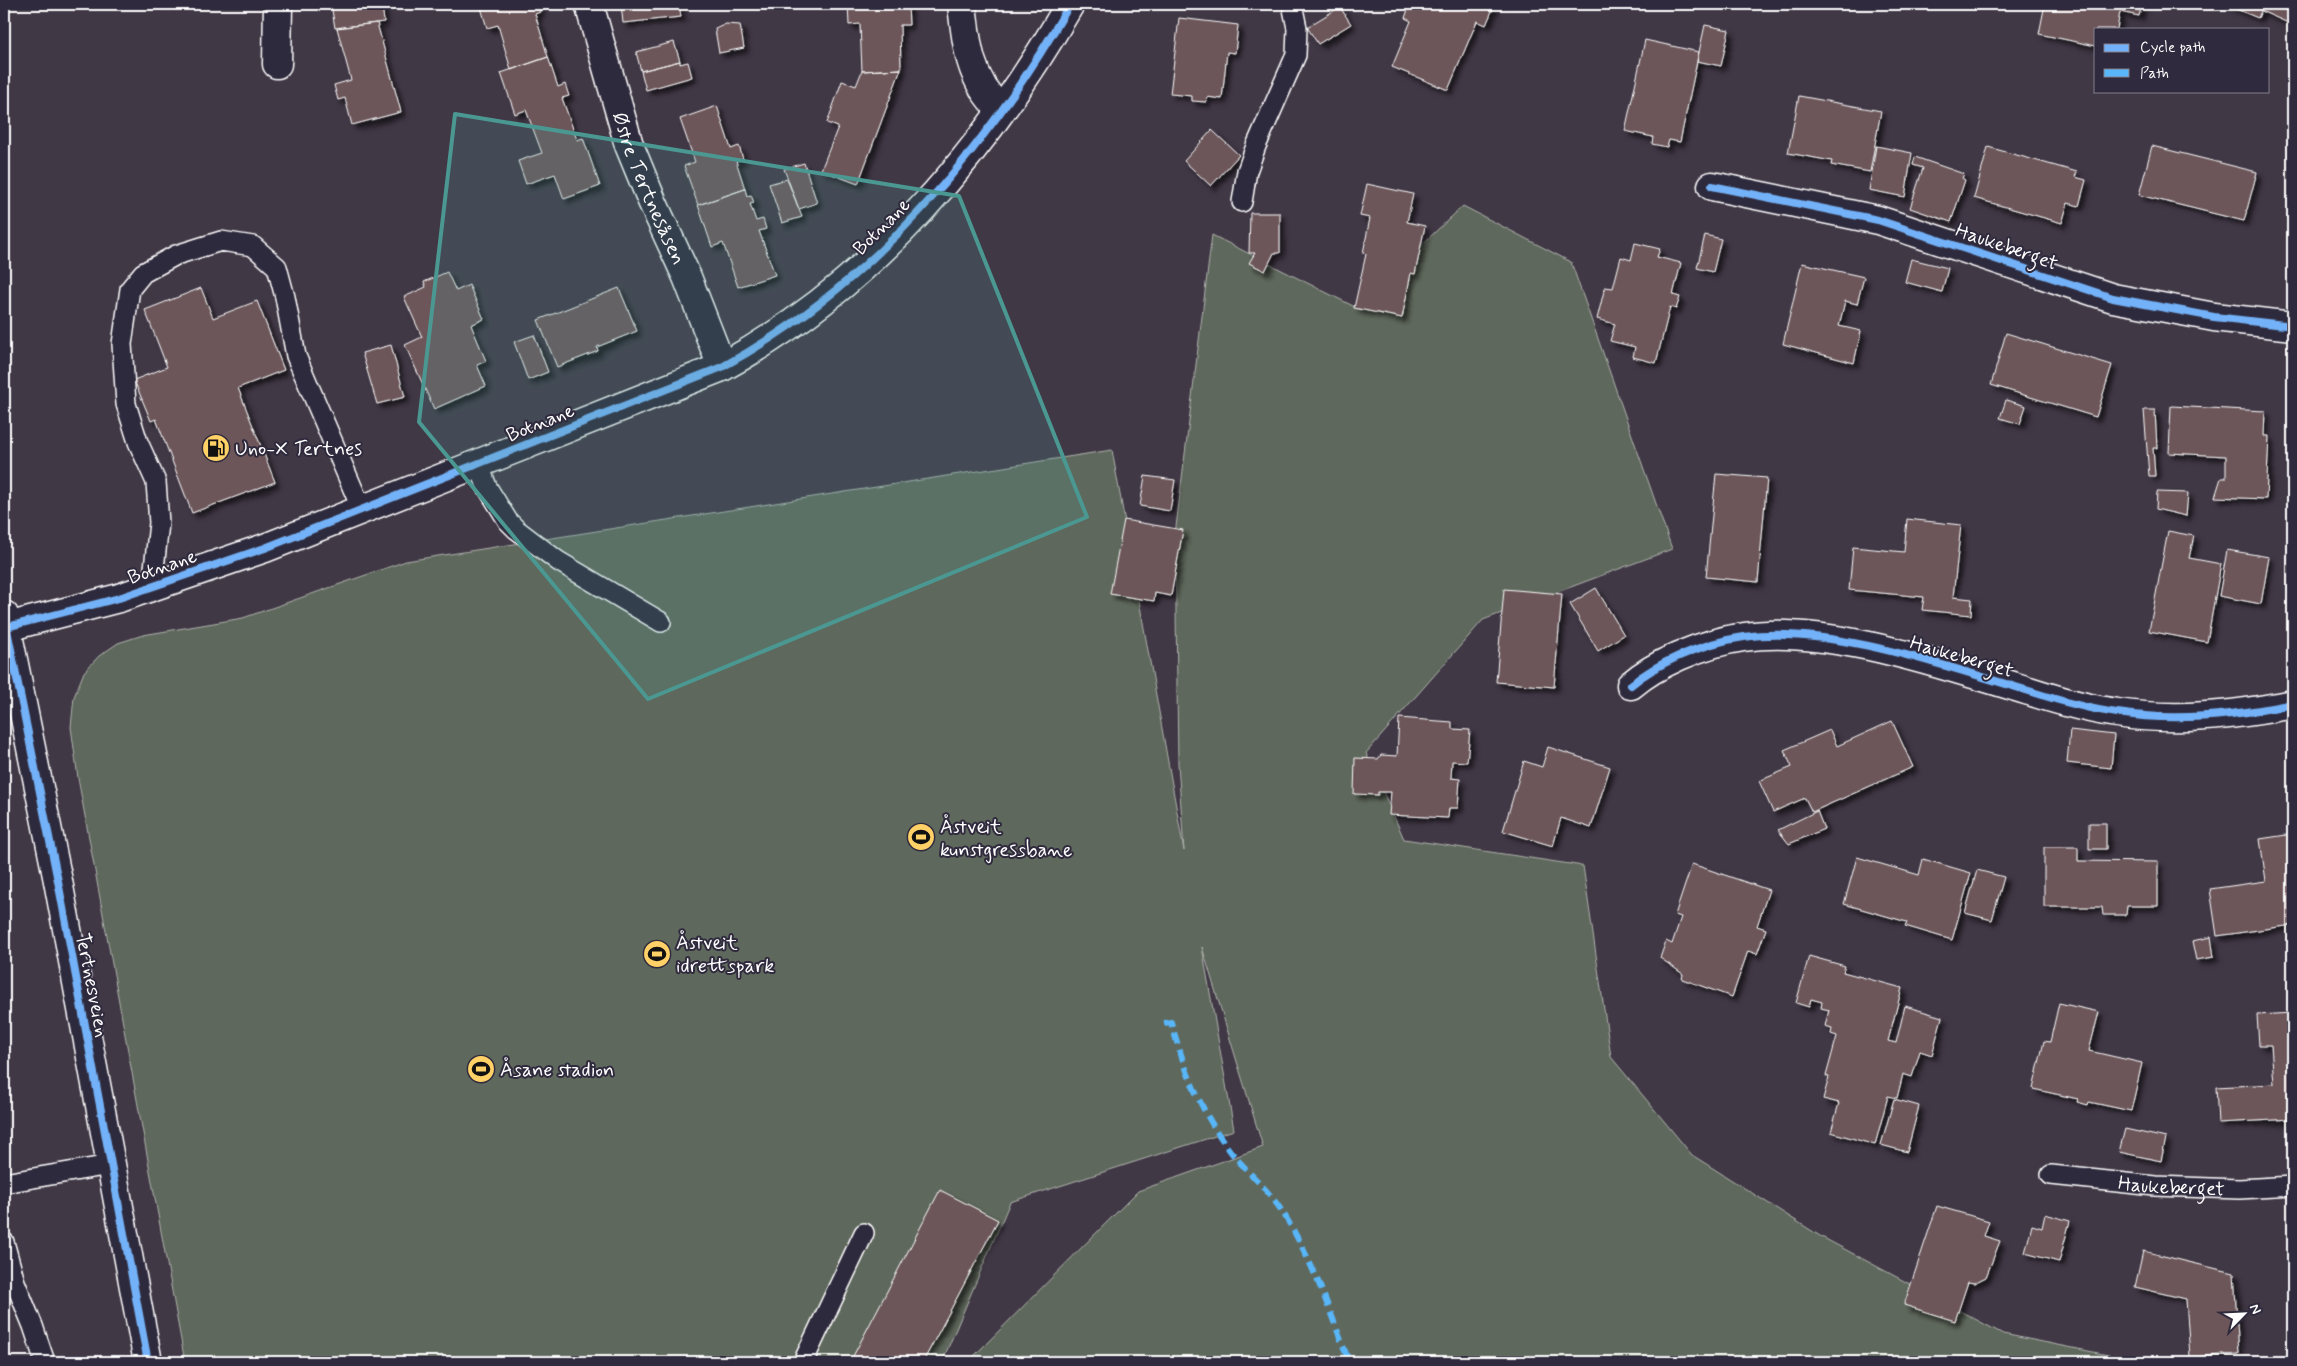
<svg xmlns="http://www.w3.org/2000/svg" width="2297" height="1366" font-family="Mynerve,sans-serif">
	<defs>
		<filter id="shadow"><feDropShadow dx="4.5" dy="4.5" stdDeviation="2.5" flood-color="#0009"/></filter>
	</defs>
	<rect width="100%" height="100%" fill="#413846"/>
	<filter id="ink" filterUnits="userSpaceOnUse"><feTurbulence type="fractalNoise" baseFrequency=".02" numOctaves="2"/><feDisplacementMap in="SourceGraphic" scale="10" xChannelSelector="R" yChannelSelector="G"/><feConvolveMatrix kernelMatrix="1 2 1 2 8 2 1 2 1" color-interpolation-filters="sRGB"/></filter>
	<g filter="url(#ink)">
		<path fill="#5f685c" stroke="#afb4ae" d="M1463,206l108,56 101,287 -189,71 -117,133 38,86 179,27 28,191 81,98 128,81 183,98 140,28h-1175l170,-171 125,-44 -61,-200 32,183 -224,72 -68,160h-757l-107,-584 -7,-51 3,-30 10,-25 15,-16 19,-13 25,-8 100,-17 163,-57 706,-111 72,401 -6,-88 -3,-228 37,-300 143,72z"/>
		<path fill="#6c575a" stroke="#fff" filter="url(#shadow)" d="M331,4h51l2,18 -49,6z
			M480,4h58l2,8 -5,2 13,43 -37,13 -13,-45 -11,3z
			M621,4h58l2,13 -58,6z
			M848,4h60l1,21h-9l1,44 -39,2 -2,-47 -11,1z
			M1410,4h85l-9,21 -9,-4 -29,69 -56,-23 19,-46 -6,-3z
			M2045,4h97l-3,12 -19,-4 -3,17h-21v17l-57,-12z
			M2224,4h69v21l-32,-14 -3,7z
			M1340,7l11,17 -33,20 -11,-17z
			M1179,18l59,7 -3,28 -8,-1 -5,47 -15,-2 -1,5 -14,-1v-5l-22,-2z
			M377,23l24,89 -49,13 -7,-27 -7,2 -4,-15 17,-5 -14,-52z
			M726,24l14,1 4,23 -25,5 -4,-24z
			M1705,25l24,5 -8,36 -24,-5z
			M1645,40l54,12 -19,90 -11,-2 -2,7 -15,-3 1,-7 -28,-6z
			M674,42l6,19 -39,10 -5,-19z
			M548,57l10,30 7,-3 4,12 -7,2 15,42 6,-2 17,48 -36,13 -9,-25 -29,10 -8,-23 24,-8 -16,-43 -11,4 -14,-41z
			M680,61v3l8,-2 4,15 -46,13 -5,-19z
			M901,69l-43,115 -37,-14 17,-43 -11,-4 15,-42 14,5 6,-15z
			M1799,96l82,15 -11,61 -39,-7 1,-4 -44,-8z
			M717,106l14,43 8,-3 4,13 -7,2 9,28 -47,16 -14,-39 11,-4 -15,-43z
			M1212,130l27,25 -28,31 -27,-25z
			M1876,146l36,7 -7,44 -36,-7z
			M2152,146l105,26 -13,49 -105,-26z
			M1988,147l89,25 -2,5 11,3 -7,26 -11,-3 -6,20 -88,-25z
			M1915,157l49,17 -2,4 3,2 -14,42 -41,-14 13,-40 -10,-3z
			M804,163l13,40 -18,6 -15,-40z
			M787,179l15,38 -20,6 -13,-39z
			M1367,184l46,10 -6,28 18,4 -10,48 -4,-1 -9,45 -48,-10 12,-54 -3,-1 7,-35 -10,-2z
			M745,189l2,7 4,-1 3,8 -4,1 6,17 7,-2 3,10 -7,2 16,44 -37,12 -15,-44 -11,4 -14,-42z
			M1250,213h30v40h-6l-9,18 -16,-8 6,-10h-6z
			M1705,235l16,4 -8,33 -16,-4z
			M1635,243l25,6 -3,8 24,6 -8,32 7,2 -4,12 -6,-2 -14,56 -23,-6 2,-10 -25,-6 5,-17 -18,-5 8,-32 8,1 8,-31 10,3z
			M1911,259l37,9 -6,24 -37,-10z
			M1802,263l62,14 -7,27 -12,-3 -6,25 22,5 -7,32 -71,-19z
			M447,272l9,19 13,-6 15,34 -13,6 15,36 -9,4 9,21 -52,23 -29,-64 17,-8 -18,-40 22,-10 -2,-5z
			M201,288l12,30 44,-17 27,69 -46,18 37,94 -83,31 -36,-94 -5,2 -17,-41 33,-13 -22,-57z
			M619,288l18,43 -40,16 1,4 -41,16 -19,-47z
			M2006,333l106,32 -16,52 -105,-32z
			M534,335l14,37 -20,8 -14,-38z
			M391,345l14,52 -28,7 -15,-51z
			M2006,400l20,6 -6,18 -20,-6z
			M2171,406l94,5 -1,25h5l-3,63 -51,-2 6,-19h5v-22l-57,-3z
			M2144,410h11l2,38h-4l2,28h-6z
			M1716,474l51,4 -9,104 -52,-5z
			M1145,476l30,4 -5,31 -30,-5z
			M2157,492l31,1 -2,23 -30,-7z
			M1907,519l54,6 -8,72 19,2 -1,16 -49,-5 2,-13 -75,-7 4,-43 51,5z
			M1124,520l59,10 -12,66 -16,-3 -1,8 -44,-7z
			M2168,531l26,5 -5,22 32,6 -14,78 -58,-11z
			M2227,550l42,7 -8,47 -42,-8z
			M1596,588l28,47 -26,16 -28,-47z
			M1504,589l58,5 -8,93 -58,-5z
			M1399,718l53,4v7l18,1 -3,32 -15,-1 -1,17 9,1 -2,29h-9l-1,10 -59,-3 2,-23h-13v3l-24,-1 1,-36 23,1 3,-4 16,1z
			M1892,721l21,46 -101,45 -7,-14 -32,14 -14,-31 33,-14 -8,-17 46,-20 7,16z
			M2070,730l44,5 -3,33 -44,-5z
			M1548,747l62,20 -19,61 -30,-10 -8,28 -50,-15 21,-70 18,6z
			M1817,811l7,18 -35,15 -11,-14z
			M2089,823h17v26h-17z
			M2293,834v91l-76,11 -7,-47 56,-8 -6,-42z
			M2044,847h34v14l80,1v44h-31l-1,9h-23l-1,-8h-58z
			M1857,857l62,18 4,-16 48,14 -19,67 -47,-14 2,-4 -63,-18z
			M1692,864l77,26 -12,36 9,3 -9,25 -9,-3 -16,46 -50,-18 1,-5 -23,-16 6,-17 6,3 9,-27 -6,-2z
			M1977,870l27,7 -12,43 -27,-7z
			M2211,937l3,20 -18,3 -4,-19z
			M1809,956l36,10 -2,6 59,16 -14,53 8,2 9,-37 37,11 -10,38 -12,-4 -8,26 -9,-3 -6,24 -9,-2 -13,49 -44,-13 8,-29 -16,-4 6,-22 -3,-1 11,-40 -6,-2 1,-6 -7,-2 4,-16 -8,-2 1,-6 -11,-3 -2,8 -13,-4z
			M2059,1003l40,9 -10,39 53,12 -11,48 -42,-9 -1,3 -11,-3 1,-3 -45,-10 11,-48 6,1z
			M2293,1013v106l-75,4 -2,-36 58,-3 -3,-39h-12l-2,-30z
			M1894,1099l25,7 -12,46 -26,-7z
			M2125,1129l41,9 -5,23 -42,-9z
			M940,1190l58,30 -75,142h-73z
			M1937,1206l52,15 -5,15 16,5 -14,36 -12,6 -6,-1 -13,39 -51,-16z
			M2045,1214l25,7 -11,41 -34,-9 7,-28 10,3z
			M2143,1251l91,22 5,81 -49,3 -4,-58 -51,-12z"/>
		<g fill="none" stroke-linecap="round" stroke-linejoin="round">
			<g stroke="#fff" stroke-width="22">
				<g id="lane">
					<path d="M1242,202l5,-31 9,-25 40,-91 1,-27 -5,-24"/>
					<path d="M479,464l8,23 21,34 8,8 42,32 103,61"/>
					<path d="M152,587l7,-64 -3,-41 -18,-40 -12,-38 -4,-60 8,-55 13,-16 33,-18 45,-14 32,5 24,21 8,30 11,59 66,154"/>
					<path id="s1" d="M2051,1175l104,11 84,3 54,-3"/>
					<path d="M4,1183l106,-18"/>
					<path d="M4,1242l11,40 18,44 12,36"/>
					<path d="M803,1362l61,-129"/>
				</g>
			</g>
			<g stroke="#fff" stroke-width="31">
				<g id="street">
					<path id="s2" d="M589,4l40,141 23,56 35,76 35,90"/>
					<path d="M962,4c4,40 8,77 39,106"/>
					<path d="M277,64l1,-60"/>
					<path d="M1712,186l166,34 235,78 101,19 79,9"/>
					<path d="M1631,685c15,-13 30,-21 48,-29 21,-9 43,-16 65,-19 83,-13 204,30 285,54 28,9 58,18 88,22 59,9 118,3 176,-9"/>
				</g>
			</g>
			<g stroke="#fff" stroke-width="31">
				<path id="secondary" d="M4,615l54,266 90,481
					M7,627l112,-29 146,-50 457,-181c150,-81 264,-217 348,-363"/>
			</g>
			<use href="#lane" stroke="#2f2a3d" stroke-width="19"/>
			<use href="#street" stroke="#2f2a3d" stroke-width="28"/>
			<use href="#secondary" stroke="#2f2a3d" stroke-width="28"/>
			<path stroke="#59b6f9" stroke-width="6" stroke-dasharray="12 6" stroke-linecap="butt" d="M1164,1023l7,-1c14,49 29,89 60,130 17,21 38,38 52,61 29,46 47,98 66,149"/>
			<g stroke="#2f2a3d" stroke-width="11">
				<path id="cycleway" d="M1712,186l166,34 235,78 101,19 79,9
					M4,615l54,266 90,481
					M7,627l112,-29 146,-50 457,-181c150,-81 264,-217 348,-363
					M1631,685c15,-13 30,-21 48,-29 21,-9 43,-16 65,-19 83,-13 204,30 285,54 28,9 58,18 88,22 59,9 118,3 176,-9"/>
			</g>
			<use href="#cycleway" stroke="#73b2f8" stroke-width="8"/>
		</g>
	</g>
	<path fill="#4b9892" fill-opacity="0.2" stroke="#4b9892" stroke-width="4" stroke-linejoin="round" d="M455,114l504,82 128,321 -439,182 -229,-277z"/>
	<defs>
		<g id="fuel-disc" transform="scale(1.4375)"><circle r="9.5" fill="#ffd166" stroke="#2f2a3d"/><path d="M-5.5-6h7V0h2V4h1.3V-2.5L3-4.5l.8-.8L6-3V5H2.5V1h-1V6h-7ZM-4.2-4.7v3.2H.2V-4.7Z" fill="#111"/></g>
		<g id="stadium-disc" transform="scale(1.4375)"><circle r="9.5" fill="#ffd166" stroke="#2f2a3d"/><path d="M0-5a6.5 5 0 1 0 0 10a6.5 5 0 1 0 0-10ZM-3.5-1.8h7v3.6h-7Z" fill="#111"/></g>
	</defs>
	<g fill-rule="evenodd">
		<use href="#fuel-disc" x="216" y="448"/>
		<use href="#stadium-disc" x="921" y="837"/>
		<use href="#stadium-disc" x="657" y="954"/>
		<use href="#stadium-disc" x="481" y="1069"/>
	</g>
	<g text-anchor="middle" stroke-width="4" stroke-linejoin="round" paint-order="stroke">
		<g font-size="20" fill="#fff" stroke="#2f2a3d">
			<text dy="7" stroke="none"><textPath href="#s2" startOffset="194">Østre Tertnesåsen</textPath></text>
			<text transform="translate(881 226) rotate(-45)" y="7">Botnane</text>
			<text transform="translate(2007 246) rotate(19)" y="7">Haukeberget</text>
			<text transform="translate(540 422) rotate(-22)" y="7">Botnane</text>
			<text transform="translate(162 566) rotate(-19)" y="7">Botnane</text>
			<text transform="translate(1962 656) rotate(16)" y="7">Haukeberget</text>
			<text transform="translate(93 985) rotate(79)" y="7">Tertnesveien</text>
			<text dy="7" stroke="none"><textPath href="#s1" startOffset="121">Haukeberget</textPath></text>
		</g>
		<g font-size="20" fill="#fff" stroke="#2f2a3d" text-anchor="start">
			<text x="235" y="455">Uno-X Tertnes</text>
			<text x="940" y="833">Åstveit<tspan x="940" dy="23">kunstgressbane</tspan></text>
			<text x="676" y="949">Åstveit<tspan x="676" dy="23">idrettspark</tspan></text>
			<text x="500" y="1076">Åsane stadion</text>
		</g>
	</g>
	<rect width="2297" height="1366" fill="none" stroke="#2f2a3d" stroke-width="20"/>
	<rect x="10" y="10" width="2277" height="1346" fill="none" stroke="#fff" stroke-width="2" filter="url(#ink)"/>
	<rect x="2094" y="28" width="175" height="65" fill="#2f2a3d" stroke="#827f8b"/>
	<rect x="2104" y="44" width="25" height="8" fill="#73b2f8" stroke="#827f8b"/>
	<text x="2140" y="52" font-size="15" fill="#ffffff">Cycle path</text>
	<rect x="2104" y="69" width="25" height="8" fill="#59b6f9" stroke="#827f8b"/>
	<text x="2140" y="78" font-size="15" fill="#ffffff">Path</text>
	<g transform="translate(2244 1314) rotate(66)" stroke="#2f2a3d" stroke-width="4" paint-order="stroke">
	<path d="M0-4L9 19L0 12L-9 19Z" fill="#ffffff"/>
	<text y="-8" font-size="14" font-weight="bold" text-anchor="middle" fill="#ffffff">N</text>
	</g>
</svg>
